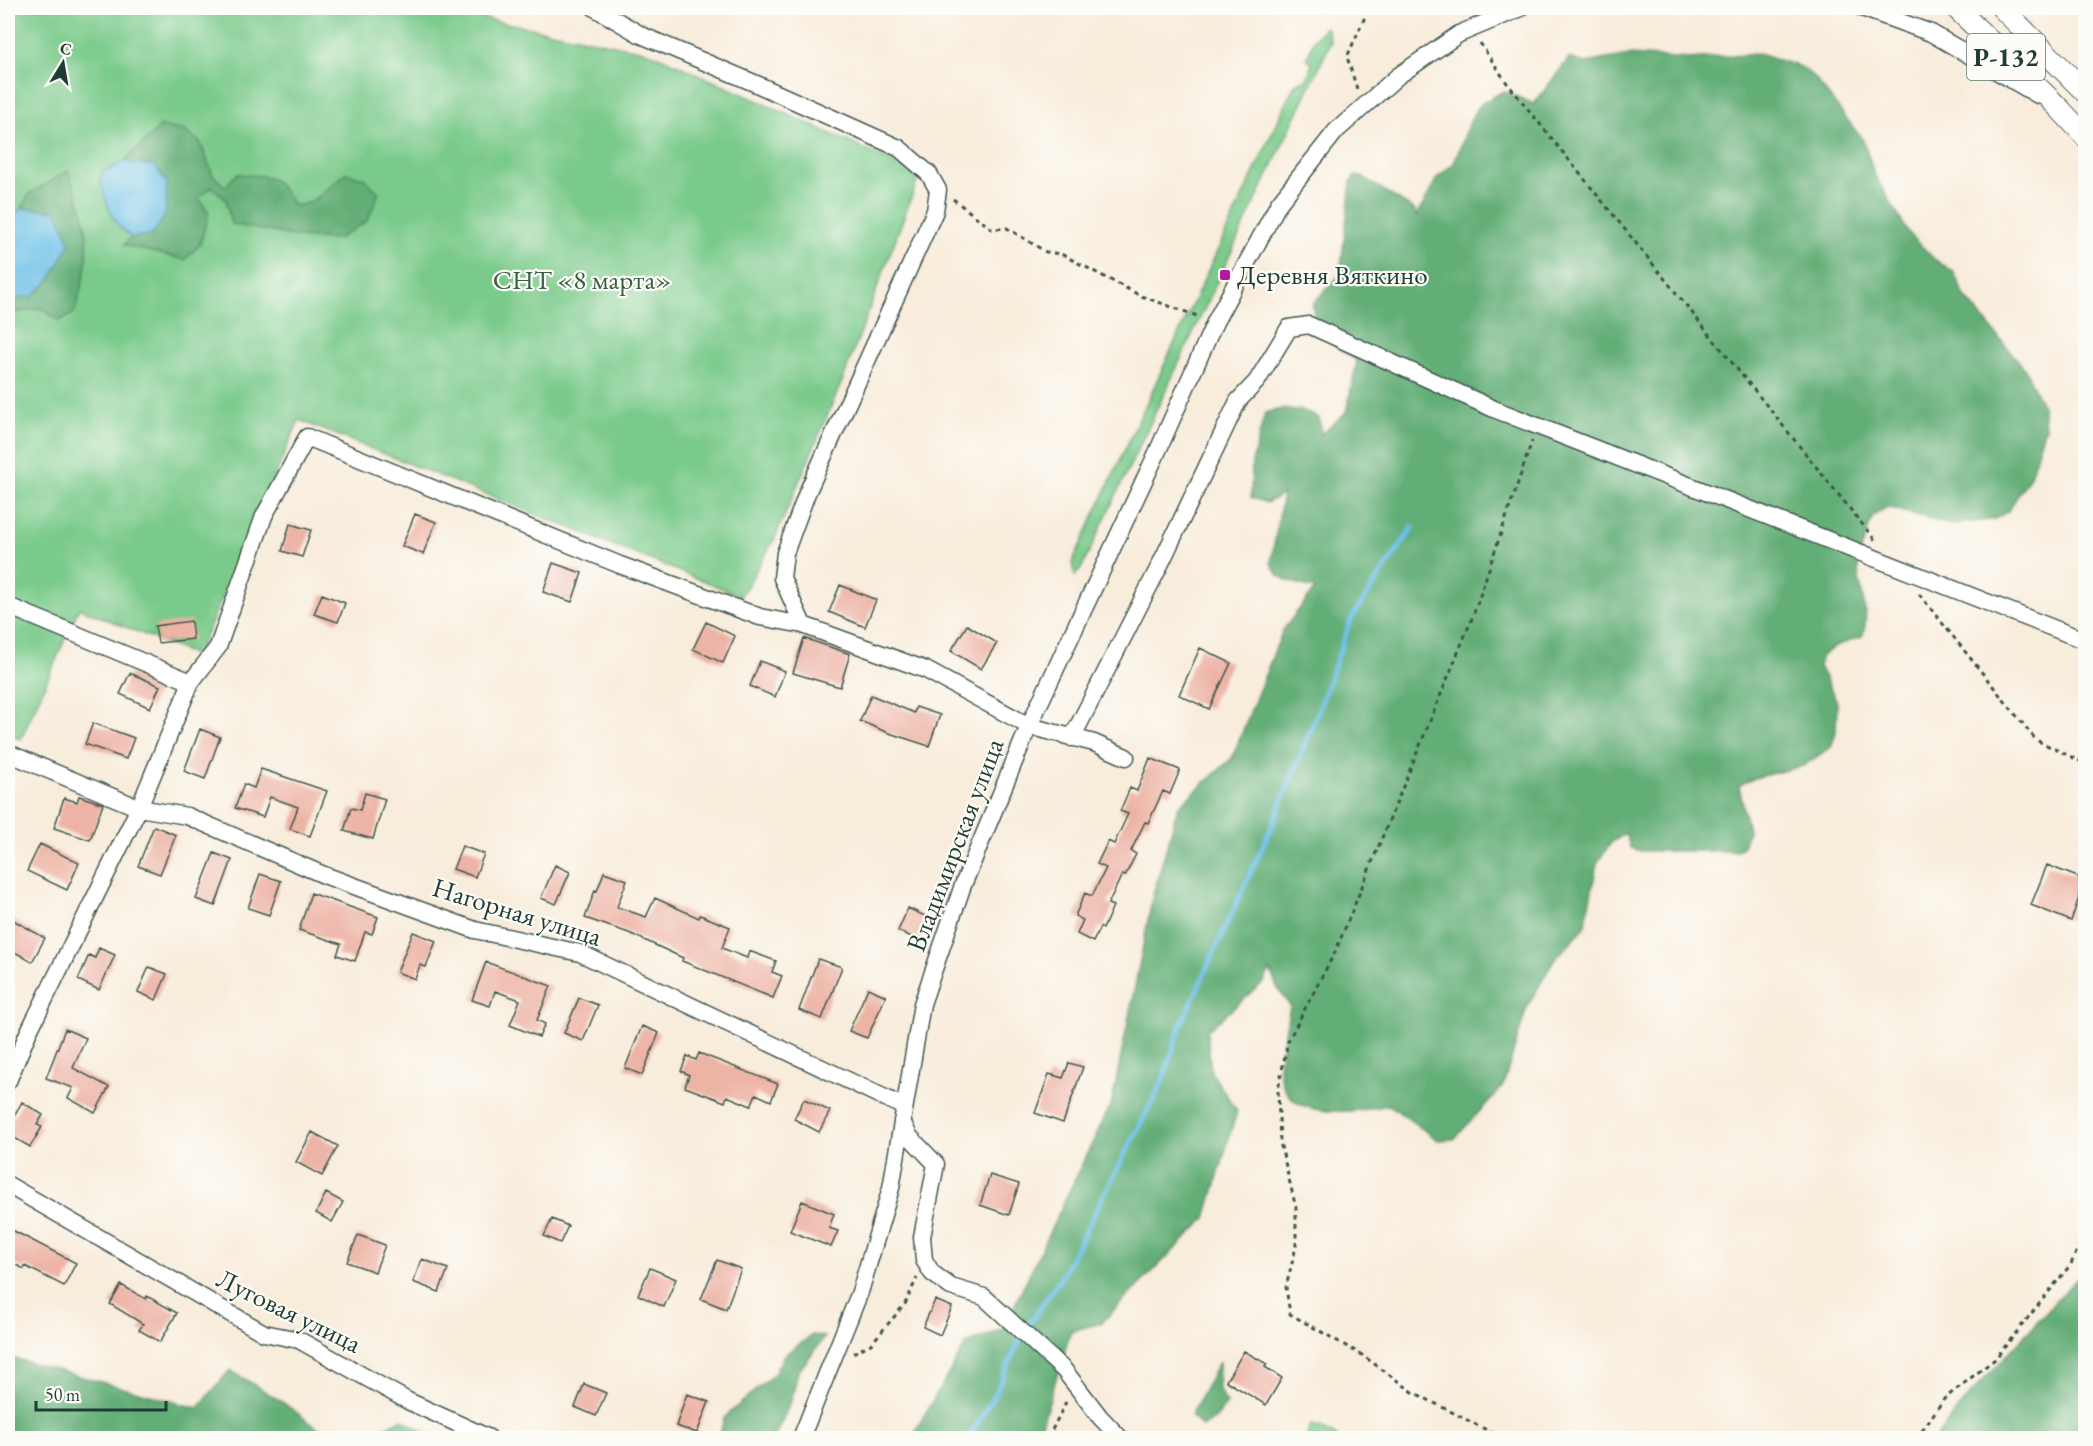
<svg xmlns="http://www.w3.org/2000/svg" width="2093" height="1446" font-family="'EB Garamond',serif">
	<rect width="100%" height="100%" fill="#fdfcf7"/>
	<filter id="ink" filterUnits="userSpaceOnUse"><feTurbulence type="fractalNoise" baseFrequency=".0167" numOctaves="2"/><feDisplacementMap in="SourceGraphic" scale="12" xChannelSelector="R" yChannelSelector="G"/><feConvolveMatrix kernelMatrix="1 2 1 2 8 2 1 2 1" color-interpolation-filters="sRGB"/></filter>
	<filter id="wash" filterUnits="userSpaceOnUse"><feTurbulence type="fractalNoise" baseFrequency=".008" numOctaves="4" result="noise"/><feDisplacementMap in="SourceGraphic" scale="24" xChannelSelector="R" yChannelSelector="G"/><feGaussianBlur stdDeviation="1.35" result="paint"/><feColorMatrix in="noise" values="0 0 0 0 0 0 0 0 0 0 0 0 0 0 0 0 0 1.4 0 .05"/><feComposite in="paint" operator="in"/></filter>
	<g filter="url(#wash)">
		<rect width="100%" height="100%" fill="#f8ecdb"/>
		<path fill="#7aca8b" stroke="#4c8460" stroke-width="1.5" d="M8,8h324l3,5 14,-5h120l13,10 167,34 271,122 -77,205 -69,161 -33,56 -442,-176 -102,236 -118,-48 -58,131 -13,-4z
			M1326,27l5,15 -250,527 -6,7 -3,-13 223,-479 12,-5 5,-16 -5,-5 8,-20z
			M1311,1425l9,2 19,11h-33z"/>
		<path fill="#63ae77" stroke="#417656" stroke-width="1.5" d="M1759,54l42,13 14,11 48,62 12,36 33,56 27,28 18,11 12,26 60,72 18,39 2,19 -15,49 -22,35 -13,8 -44,6 -64,-18 -14,9c-4,12 -15,39 -15,50 0,25 14,46 4,71l-27,9 -14,11 -2,9 18,36 -1,30 -5,15 -28,19 -49,12 -15,8 9,45 -5,16 -7,4h-95l-11,-3 -4,-15 -15,10 -14,20 -12,64 -31,33 -27,47 -24,79 -49,53 -16,1 -49,-35c-29,6 -93,17 -106,-20 -1,-4 -4,-9 -4,-14 0,-16 8,-47 11,-65l-13,-19 -7,-17 -6,12 -57,49 4,41 26,39 -31,107 -105,105 -30,8 -31,99 -9,8h-120l55,-94 37,-15 109,-227 41,-207 25,-88 54,-49 51,-128 32,-41c-17,-7 -38,-5 -44,-27l12,-68 -16,9 -16,-5 1,-36 13,-49c15,-6 40,-5 54,5l3,16 24,-22 11,-51c-20,-15 -46,-30 -44,-58l27,-28 11,-93 4,-6 7,1 53,33 2,6 20,-38 17,-15 19,-49 10,-12 21,-11 30,13 35,-46 16,5 44,-8 59,4z
			M161,126l23,5 16,11 13,33 12,12 12,-13c37,3 35,-1 56,31 19,3 39,-20 52,-32l19,5 15,15 -12,28 -30,18 -38,-2 -68,-13 -5,-24 -14,-13 -14,10 11,16 -9,31 -15,16 -61,-15 7,-8 21,-2 15,-52 -12,-17 -31,-4z
			M68,171c24,58 25,82 6,142l-15,8 -18,-13 -33,6v-16l23,-1 26,-86 -35,-3 7,-14z
			M2085,1269v169h-150l27,-34z
			M812,1335l13,2 -27,35 -6,27 -18,39h-55l5,-20 50,-44 10,-19z
			M8,1357l190,51 32,-38 51,31 50,37h-323z
			M1219,1362v28l8,14 -11,14 -14,9 -11,-12z
			M401,1419l35,19h-72z"/>
		<path fill="#6bbfe7" stroke="#457e8e" stroke-width="1.5" d="M124,162l31,4 12,17 -2,33 -13,19 -21,2c-20,-14 -26,-37 -31,-60l4,-6z
			M22,208l35,3 13,32 -20,37 -19,17 -23,1v-80z"/>
		<g fill="none" stroke-linecap="round" stroke-linejoin="round">
			<path stroke="#6bbfe7" stroke-width="5" d="M968,1438l27,-44 28,-61 39,-57 100,-193 18,-56 95,-208 44,-110 32,-90 62,-92"/>
		</g>
		<g id="blocks">
			<path fill="#edb3a5" d="M415,514l21,8 -13,32 -21,-8z
				M290,524l21,6 -9,27 -20,-6z
				M553,563l29,10 -10,29 -29,-10z
				M840,585l36,15 -11,27 -36,-15z
				M322,594l23,9 -7,19 -24,-8z
				M191,621l2,18 -35,4 -3,-17z
				M706,622l29,14 -12,27 -30,-14z
				M967,625l30,18 -16,26 -30,-18z
				M804,638l46,16 -10,33 -47,-14z
				M1200,648l31,15 -22,46 -30,-14z
				M760,661l25,10 -10,26 -25,-11z
				M130,673l30,13 -10,22 -30,-14z
				M871,695l43,18 2,-6 24,8 -11,31 -43,-14 -26,-11z
				M93,723l41,15 -8,21 -41,-15z
				M200,729l20,8 -15,42 -21,-8z
				M1150,758l30,12 -10,24 -7,-3 -15,32 -3,-1 -14,29 5,3 -11,22 -3,-1 -14,29 5,2 -10,23 -3,-2 -7,15 -16,-8 6,-14 -8,-4 10,-23 7,3 14,-28 -9,-4 11,-23 6,3 14,-30 -8,-3 10,-23 7,3z
				M261,769l66,22 -17,45 -20,-7 8,-22 -28,-10 -7,20 -28,-9 9,-24 10,4z
				M365,793l20,6 -12,40 -29,-8 7,-23 9,2z
				M79,796l24,8 -13,36 -36,-12 10,-30 13,4z
				M154,826l22,9 -16,39 -22,-8z
				M40,844l39,19 -12,27 -40,-19z
				M462,846l22,8 -9,23 -22,-8z
				M214,853l18,7 -17,46 -19,-7z
				M555,865l15,7 -14,32 -15,-6z
				M2047,865l38,15 -14,41 -40,-16z
				M604,872l23,8 -10,27 29,10 9,-19 44,20 1,-3 30,12 -8,21 25,10 2,-7 27,10 -4,11 10,4 -9,22 -91,-37 1,-3 -54,-25 -44,-15 10,-28 2,1z
				M260,874l21,7 -12,34 -21,-7z
				M311,893l67,24 -6,17 -7,-2 -10,29 -18,-6 4,-11 -42,-14z
				M908,908l21,10 -10,22 -21,-9z
				M8,917l37,21 -13,24 -24,-14z
				M413,932l23,9 -10,26 -6,-2 -5,14 -18,-7z
				M99,948l16,7 -16,35 -21,-10 11,-25 6,3z
				M818,959l24,8 -20,52 -23,-9z
				M486,962l65,24 -14,34 8,4 -6,13 -29,-12 10,-25 -25,-9 -5,15 -18,-6z
				M149,967l18,7 -11,26 -18,-8z
				M868,988l18,8 -19,42 -18,-7z
				M579,998l19,7 -15,36 -19,-8z
				M642,1026l17,7 -17,42 -17,-7z
				M65,1029l21,9 -13,30 36,19 -14,26 -27,-15 5,-10 -27,-10z
				M699,1053l79,31 -7,17 -15,-7 -5,12 -24,-10 -2,6 -40,-15 4,-12 -8,-4 6,-15 9,4z
				M1069,1063l14,4 -20,56 -28,-10 14,-39 14,4z
				M804,1099l26,12 -11,21 -25,-13z
				M22,1102l21,13 -6,10 5,2 -12,20 -22,-13v-7z
				M312,1132l26,14 -16,30 -26,-14z
				M990,1175l29,9 -10,31 -29,-10z
				M326,1193l17,9 -11,20 -16,-9z
				M802,1201l32,13 -5,14 9,3 -7,16 -41,-16z
				M552,1219l16,7 -8,17 -16,-7z
				M8,1228l68,35 -12,23 -39,-20 -1,3 -16,-8z
				M358,1235l27,10 -10,27 -28,-10z
				M422,1259l26,10 -9,23 -26,-10z
				M717,1260l24,9 -15,40 -25,-10z
				M650,1268l26,11 -12,28 -26,-12z
				M121,1285l25,14 1,-3 30,17 -17,29 -21,-12 4,-6 -33,-20z
				M935,1300l17,7 -12,28 -17,-8z
				M1244,1351l23,13 -2,3 17,11 -16,27 -40,-24z
				M584,1384l22,9 -10,23 -21,-9z
				M687,1394l22,8 -12,31 -21,-7z"/>
		</g>
	</g>
	<g filter="url(#ink)">
		<use href="#blocks" fill-opacity="0" stroke="#40574d" stroke-width="1.5"/>
		<g fill="none" stroke-linecap="round" stroke-linejoin="round">
			<g stroke="#40574d" stroke-width="19">
				<path id="minor" d="M595,8l46,27 111,47 147,66 30,26 9,16 -3,21 -128,282 -22,60 -3,25 21,47
					M1862,8l69,25 107,62
					M8,606l183,76
					M1072,738l87,-171 79,-166 19,-20 32,-53 20,-3 185,84 592,232
					M8,753l131,55 48,8 137,59 151,55 105,23 324,154
					M8,1081l20,-48 111,-225 52,-126 27,-35 46,-131 43,-79 313,128 140,52 43,8 123,45 103,56 65,17 32,14
					M902,1121l7,15 27,28 -14,73 2,23 8,13 19,14 33,10 80,73 36,47 20,21
					M8,1185l256,148 35,7 109,61 81,37
					M801,1438l59,-146 31,-104 31,-184 41,-119 66,-159 127,-271 59,-133 64,-119 57,-72 62,-55 61,-42 62,-26"/>
			</g>
			<g stroke="#40574d" stroke-width="23">
				<path id="major" d="M1956,8l101,98 29,31
					M2002,8l84,85"/>
			</g>
			<path stroke="#40574d" stroke-width="3" stroke-dasharray="4.5 4.5" stroke-linecap="butt" d="M1480,43l27,40 368,457
				M1357,89l-10,-32 22,-49
				M953,199l39,30 15,-1 39,24 15,2 80,42 59,21
				M1919,594l117,146 50,24
				M853,1353l18,-9 34,-40 12,-26
				M1048,1438l18,-36
				M1502,1438l-89,-46 -51,-37 -72,-41 -4,-27 10,-40v-39l-16,-66 -2,-52 10,-49 48,-91 137,-334 59,-175
				M1917,1438l27,-39 51,-40 76,-95 15,-34"/>
			<use href="#minor" stroke="#fff" stroke-width="16"/>
			<use href="#major" stroke="#fff" stroke-width="21"/>
		</g>
	</g>
	<rect fill="#b5179e" stroke="#fdfcf7" stroke-width="2" x="1219" y="269" width="12" height="12" rx="3"/>
	<g text-anchor="middle" stroke-width="4.5" stroke-linejoin="round" paint-order="stroke">
		<rect fill="#fdfcf7" stroke="#62766e" stroke-width="1.5" x="1967" y="34" width="78" height="46" rx="4.5"/>
		<g font-size="26" font-weight="bold" fill="#1f3d34">
			<text x="2006" y="66">Р-132</text>
		</g>
		<g font-size="27" fill="#1f3d34" stroke="#fdfcf7" text-anchor="start">
			<text x="1237" y="284">Деревня Вяткино</text>
		</g>
		<g font-size="27" fill="#36604a" stroke="#fdfcf7">
			<text x="582" y="289">СНТ «8 марта»</text>
		</g>
		<g font-size="27" fill="#1f3d34" stroke="#fdfcf7">
			<text transform="translate(955 845) rotate(-69)" y="9">Владимирская улица</text>
			<text transform="translate(517 912) rotate(17)" y="9">Нагорная улица</text>
			<text transform="translate(289 1311) rotate(26)" y="9">Луговая улица</text>
		</g>
	</g>
	<rect width="2093" height="1446" fill="none" stroke="#fdfcf7" stroke-width="30"/>
	<g transform="translate(63 63) rotate(11)" stroke="#fdfcf7" stroke-width="4.5" paint-order="stroke">
	<path d="M0-4.5L10 22L0 15L-10 22Z" fill="#1f3d34"/>
	<text y="-9" font-size="16" font-weight="bold" text-anchor="middle" fill="#1f3d34">С</text>
	</g>
	<path d="M36 1401v9h130v-9" fill="none" stroke="#1f3d34" stroke-width="3"/>
	<text x="45" y="1401" font-size="18" fill="#1f3d34" stroke="#fdfcf7" stroke-width="4.5" paint-order="stroke">50 m</text>
</svg>
